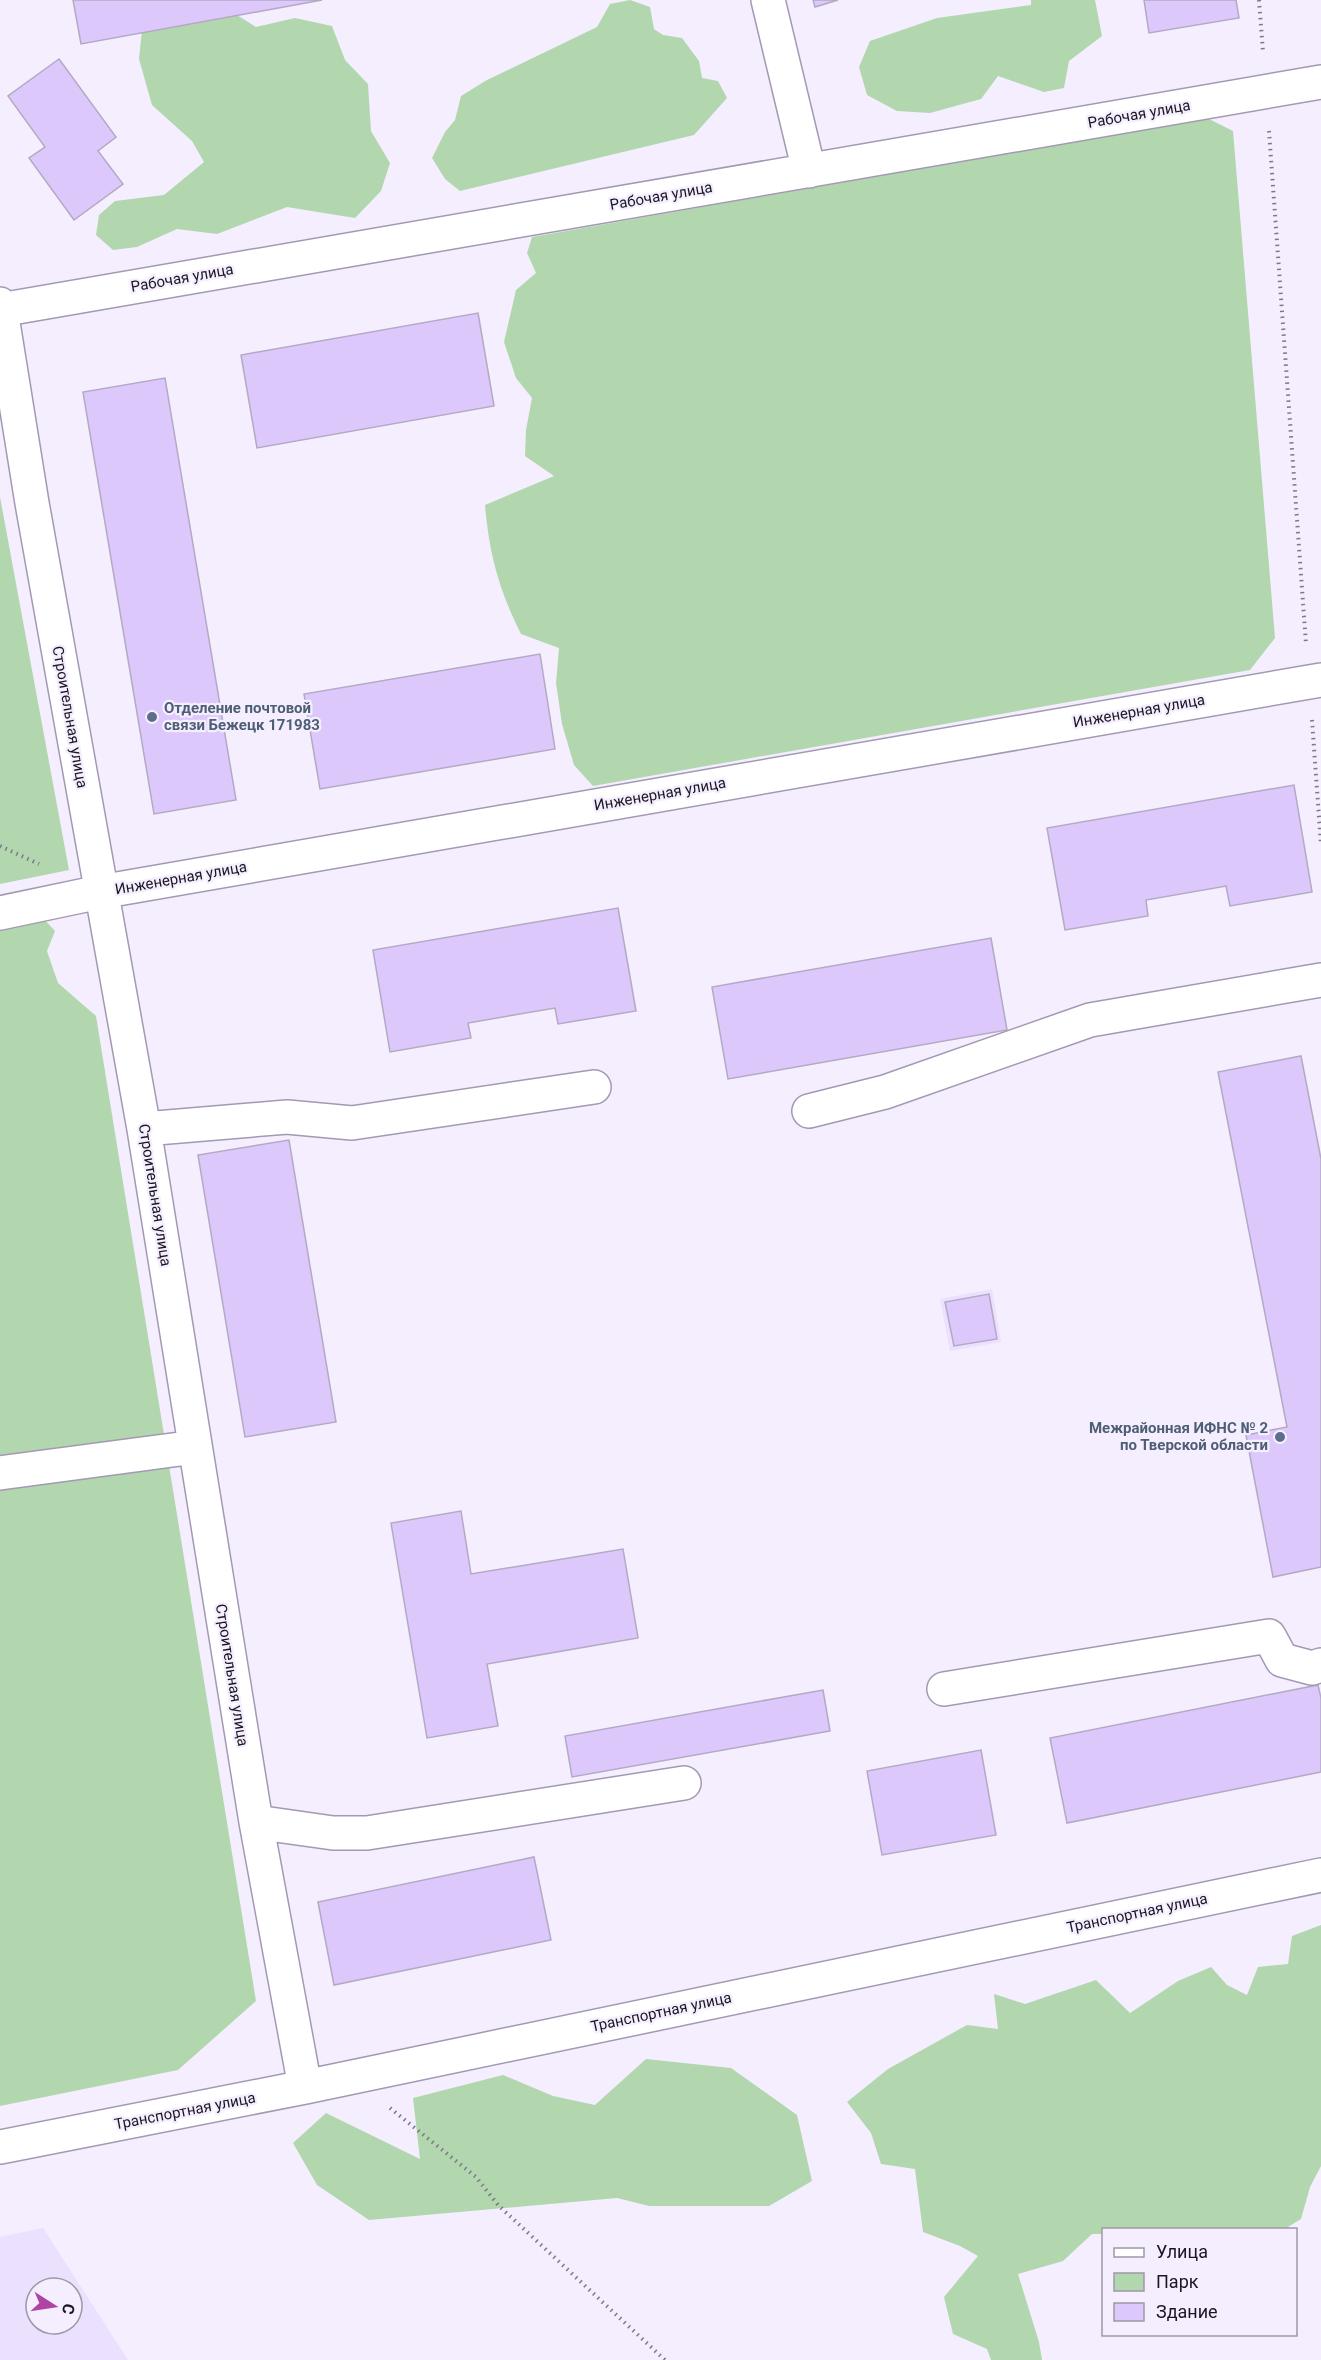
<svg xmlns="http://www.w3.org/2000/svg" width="1321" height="2360" font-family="Roboto,sans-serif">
	<rect width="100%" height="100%" fill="#f4eeff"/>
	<path fill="#ebe0fd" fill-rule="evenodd" d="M992,1289l9,53 -51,9 -10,-52z
		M43,2228l85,132h-128v-123zM36,2288h36v36h-36z"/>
	<path fill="#b2d7ae" d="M213,0l43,27 39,-9 37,8 13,34 23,24 3,47 19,32 -9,28 -26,27 -68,-11 -70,27 -40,-5 -40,18 -24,3 -17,-15 3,-20 16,-14 49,-6 40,-33 -12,-21 -40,-36 -13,-46 4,-39z
		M630,0l20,7 4,22 9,6 19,3 17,23 3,17 16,3 9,17 -33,37 -234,56 -15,-12 -13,-21 13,-26 10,-12 6,-24 26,-16 110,-53 13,-23z
		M1031,0h64l7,36 -33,25 -5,27 -20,4 -46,-16 -17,23 -51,14 -33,-2 -30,-16 -8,-28 11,-26 67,-23 94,-13z
		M1207,118l26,13 42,507 -25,32 -657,116 -19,-21 -12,-41 -6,-41 3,-35 -38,-14c-22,-44 -32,-80 -36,-129l69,-29 -29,-20 1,-26 6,-32 -16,-20 -12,-36 12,-52 20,-17 -9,-20 5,-16z
		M0,497l69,373 -69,14z
		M39,914l16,17 -8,20 11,32 38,33 160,985 -78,69 -178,36v-1183z
		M1321,1925v241l-11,21 -9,32 -18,11h-179l-1,4h-11l-29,27 -45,13 21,68 3,18h-51l-4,-11 -34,-15 -9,-37 34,-41 -18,-10 -37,-14 -8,-63 -34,-5 -10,-31 -24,-31 41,-33 79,-44 31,4 -4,-35 31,10 71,-24 34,33 48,-32 33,-14 16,18 20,10 11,-28 30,-3 4,-28z
		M646,2059l85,9 66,47 15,66 -43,25h-120l-32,-8 -248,22 -52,-35 -24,-42 33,-30 94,46 -7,-61 90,-23 50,21 42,9z"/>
	<path fill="#ddc8fb" stroke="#b3a9c4" stroke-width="1.5" d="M73,0h249l-241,44z
		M813,0h25l-23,7z
		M1144,0h92l3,18 -90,15z
		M59,59l57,78 -18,14 25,33 -49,36 -45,-62 16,-11 -37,-51z
		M478,313l16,93 -237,42 -16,-93z
		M165,378l71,422 -82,14 -71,-422z
		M540,654l15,95 -235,40 -16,-95z
		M1294,785l18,107 -82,14 -4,-20 -80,14 2,16 -83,14 -18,-102z
		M618,908l18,103 -78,13 -3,-16 -87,15 3,15 -81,14 -17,-102z
		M991,938l16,92 -279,49 -16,-92z
		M1301,1056l20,103v408l-48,10 -27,-142 41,-8 -69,-355z
		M289,1140l47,282 -91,15 -47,-282z
		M989,1294l8,45 -43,7 -9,-44z
		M461,1511l10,63 152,-25 15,89 -151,26 11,62 -71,12 -36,-215z
		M1318,1685l3,13v74l-254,51 -17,-85z
		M823,1690l7,41 -258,46 -7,-41z
		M981,1750l15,85 -114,20 -15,-84z
		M534,1857l17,83 -217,45 -16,-83z"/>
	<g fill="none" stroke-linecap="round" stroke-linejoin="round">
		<g stroke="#a399b3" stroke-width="36">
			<path id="minor" d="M768,0l41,171
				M0,304l32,199 112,626 112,693 49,265
				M0,310l1321,-228
				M0,913l100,-21 1221,-212
				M809,1111l76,-19 205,-72 231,-40
				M144,1129l143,-12 65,6 242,-36
				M0,1473l195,-26
				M944,1689l325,-53 13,24 30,8 9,-3
				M256,1822l77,11h34l317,-50
				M0,2147l305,-60 1016,-212"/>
		</g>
		<path stroke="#7e7986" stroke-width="4" stroke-dasharray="1.5 4.5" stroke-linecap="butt" d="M1259,0l4,52
			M1269,131l37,513
			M1312,720l9,125
			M0,846l39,18
			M390,2108l86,69 22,28 167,155"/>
		<use href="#minor" stroke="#fff" stroke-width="33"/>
	</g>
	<g fill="#5c6f8a" stroke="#f4eeff" stroke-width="2">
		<circle cx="152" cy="717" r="6"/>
		<circle cx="1280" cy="1437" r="6"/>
	</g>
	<g text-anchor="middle" stroke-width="4.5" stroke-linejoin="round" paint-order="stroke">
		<g font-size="15" fill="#1b1721" stroke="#f4eeff">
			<text transform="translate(1139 114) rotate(-10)" y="5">Рабочая улица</text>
			<text transform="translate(661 196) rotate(-10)" y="5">Рабочая улица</text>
			<text transform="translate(182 278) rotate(-10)" y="5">Рабочая улица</text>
			<text transform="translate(1139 711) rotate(-10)" y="5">Инженерная улица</text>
			<text transform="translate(70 717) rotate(80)" y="5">Строительная улица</text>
			<text transform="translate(660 794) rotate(-10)" y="5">Инженерная улица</text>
			<text transform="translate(181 878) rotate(-10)" y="5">Инженерная улица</text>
			<text transform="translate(155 1195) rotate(81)" y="5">Строительная улица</text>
			<text transform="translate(232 1675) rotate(81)" y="5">Строительная улица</text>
			<text transform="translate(1137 1913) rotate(-12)" y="5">Транспортная улица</text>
			<text transform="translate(661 2012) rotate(-12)" y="5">Транспортная улица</text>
			<text transform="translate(185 2111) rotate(-11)" y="5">Транспортная улица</text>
		</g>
		<g font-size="15" font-weight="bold" fill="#4e5e75" stroke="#f4eeff" text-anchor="start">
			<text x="164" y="713">Отделение почтовой<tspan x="164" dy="17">связи Бежецк 171983</tspan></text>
			<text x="1268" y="1433" text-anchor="end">Межрайонная ИФНС № 2<tspan x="1268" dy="17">по Тверской области</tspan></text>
		</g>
	</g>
	<rect x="1102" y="2228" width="195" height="108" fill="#f4eeff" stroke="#9d98a6" stroke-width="1.5"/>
	<rect x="1114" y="2248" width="30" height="9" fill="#ffffff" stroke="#9d98a6" stroke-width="1.5"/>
	<text x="1156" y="2258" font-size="18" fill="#1b1721">Улица</text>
	<rect x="1114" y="2273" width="30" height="18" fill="#b2d7ae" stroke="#9d98a6" stroke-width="1.5"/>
	<text x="1156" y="2288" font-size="18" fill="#1b1721">Парк</text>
	<rect x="1114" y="2303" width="30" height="18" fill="#ddc8fb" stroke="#9d98a6" stroke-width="1.5"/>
	<text x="1156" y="2318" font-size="18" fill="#1b1721">Здание</text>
	<g transform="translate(54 2306) rotate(102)"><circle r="28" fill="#f4eeff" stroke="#9d98a6" stroke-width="1.5"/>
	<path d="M0-4.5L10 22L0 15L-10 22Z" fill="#af44a5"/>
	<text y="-9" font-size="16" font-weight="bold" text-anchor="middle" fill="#1b1721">С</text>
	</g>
</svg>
